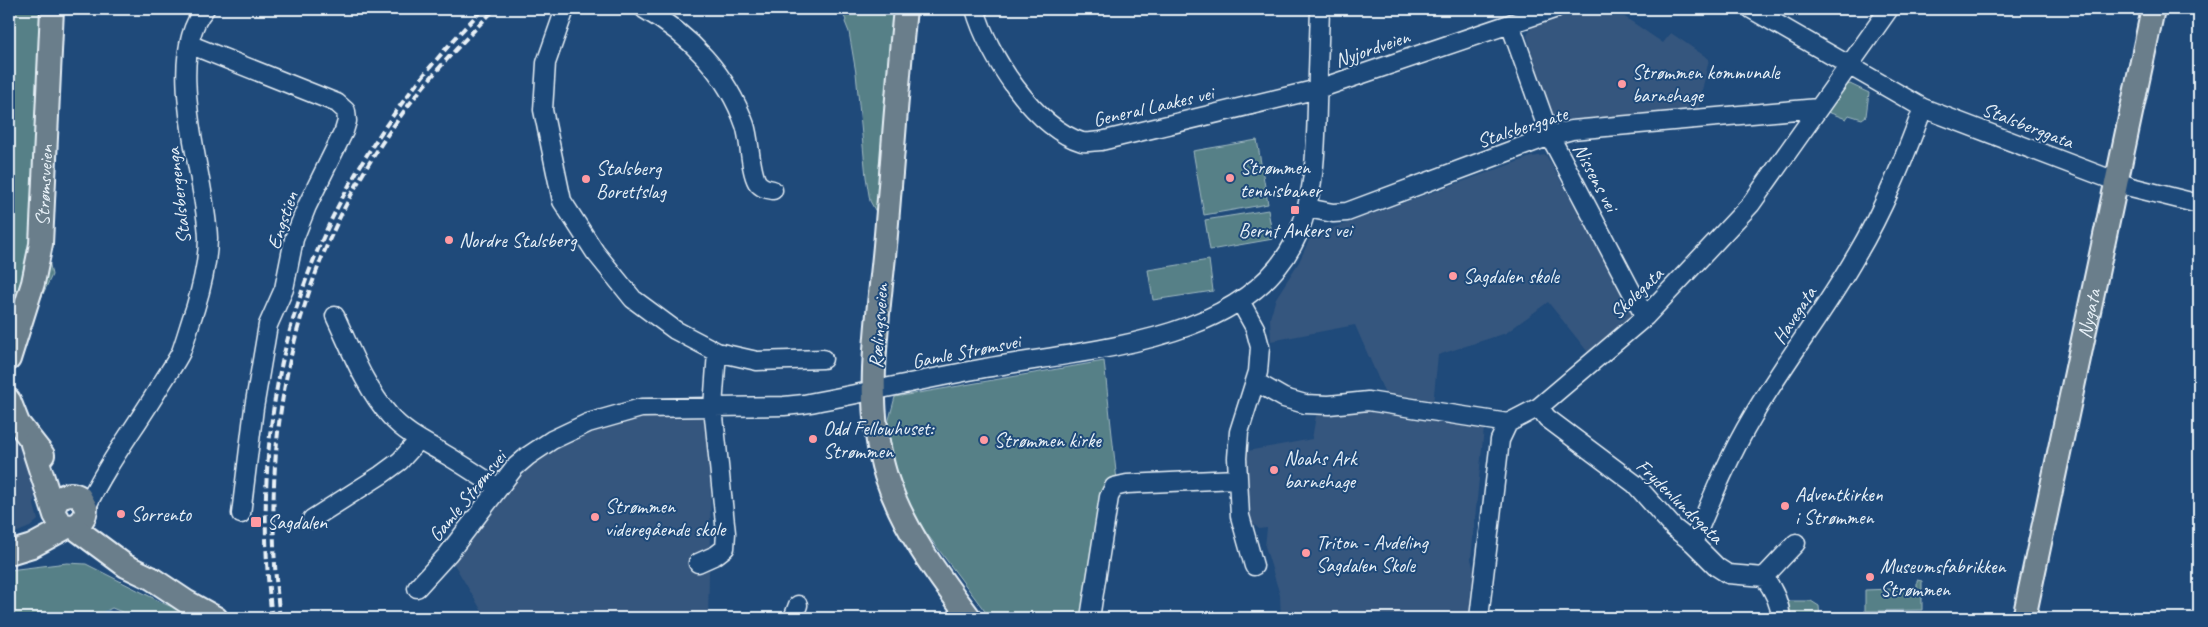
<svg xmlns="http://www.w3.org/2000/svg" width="2208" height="627" font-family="Caveat,sans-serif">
	<rect width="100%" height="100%" fill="#1f4a7a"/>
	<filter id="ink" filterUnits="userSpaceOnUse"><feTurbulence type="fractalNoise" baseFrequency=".02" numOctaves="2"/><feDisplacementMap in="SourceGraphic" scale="10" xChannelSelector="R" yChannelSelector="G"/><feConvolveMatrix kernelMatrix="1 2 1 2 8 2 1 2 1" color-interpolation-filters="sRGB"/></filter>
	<g filter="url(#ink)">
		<path fill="#35567e" d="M1577,9h36l50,34 8,-10 38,26 -11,50 -141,13 -4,-4 -4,-5 -22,-77 6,-12z
			M1546,155l89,157 -1,9 -43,35 -43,-54 -42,31 -68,22 -5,49 -47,-8 -31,-71 -84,16 -1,-23 6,-20 23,-36 12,-26 220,-79z
			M713,407l-5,211h-222l-38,-64 61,-74 79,-57z
			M1317,410h51l116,18 -13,131 3,12 -5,47 -87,-3 -1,3h-100l-1,-23 -15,-49 2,-18 -8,1 -13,-11 -4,-66 70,-13z
			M9,419l10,23 16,54 -1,9 4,15 -8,7 -15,6h-6z"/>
		<path fill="#568087" stroke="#9fb8c0" d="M9,9h48l-11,236 6,30 -11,23 -32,40z
			M840,9h64l-23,212 -11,-20 -4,-24 -10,-104 -7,-41 -4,-10 1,-2z
			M1850,84l19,9 -3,23 -4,3 -13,-4 -3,4 -18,-7 19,-27z
			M1257,140l11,64 -64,11 -11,-64z
			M1268,210l5,29 -63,11 -5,-30z
			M1209,260l4,31 -60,9 -5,-30z
			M1104,361l13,120 -31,137h-96l-87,-116 -16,-75 8,-30z
			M67,563l19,1 79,40 35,14h-75l-3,-6 -10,-4 -6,3 2,3 -7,4h-92v-48z
			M1917,580l5,1v29l-57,1v-21l52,-2z
			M1784,601h27l8,5 1,12h-34z"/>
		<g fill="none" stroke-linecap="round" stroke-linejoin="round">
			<path stroke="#487ba5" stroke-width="12" d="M103,618l4,-2"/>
			<g stroke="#e8f1f8" stroke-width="21">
				<path id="minor" d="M565,9l-19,54 -3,47 19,91 33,51 38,47 42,31 42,22 40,9 66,-2
					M644,9c46,26 83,65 101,116 5,15 5,45 12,57 4,6 10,7 16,8
					M975,9c13,46 59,118 107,133 6,1 13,-1 19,-1l217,-52 236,-80
					M1751,9l172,99 208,79 68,17
					M1510,24l40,112 95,181
					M191,45l146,58 9,8 1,10 -3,10 -37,75 -13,33 -10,50 -16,36 -14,83 -13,106
					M1307,208l26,5 14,-1 203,-76 22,-6 246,-22
					M1240,301l15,27 5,19 -2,25 -19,60 -2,26 3,58 14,50
					M335,316c16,34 30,72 55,100 15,17 34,26 53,37 19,11 37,23 55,35
					M1256,382l28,16 21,6 24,1 39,-4 140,22
					M1539,407l8,11 88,66 39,44 19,15 24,24 11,7 36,3c9,12 16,26 17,41
					M86,508c20,-43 49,-80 73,-120 7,-12 16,-24 22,-36 5,-14 9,-29 14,-43 7,-23 13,-47 13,-71 -2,-62 -46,-179 -3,-229
					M312,519l69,-44 19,-14 19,-21
					M1693,543c18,-43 36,-87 60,-127 32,-55 72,-105 103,-160 28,-47 48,-97 67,-148
					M698,563l18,-8 9,-7 1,-15 -13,-126 4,-55
					M1764,577l32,-34
					M417,588l31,-34 66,-86 14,-12 24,-16 36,-17 53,-15 143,-2 20,-2c61,-11 121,-25 181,-36 101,-19 265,-24 313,-134 17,-41 18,-85 19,-129 1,-32 2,-64 3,-96
					M793,618l5,-13
					M1090,618l19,-121 5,-10 13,-3 109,-5
					M1479,618l21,-178 8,-17 31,-16 106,-90 106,-113 138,-195"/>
			</g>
			<g stroke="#e8f1f8" stroke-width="26">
				<g id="major">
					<path d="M905,9c-8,79 -13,158 -20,237 -7,76 -22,156 1,230 17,53 51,98 84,142"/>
					<path id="s1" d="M9,359l24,-76 8,-39 11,-235"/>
					<path d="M9,400l9,23 25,32"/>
					<path d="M32,444l23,71c9,18 31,12 31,-7l-6,-11c-12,-7 -24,0 -26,13"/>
					<path d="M72,526l54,40 25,12 36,24 29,16"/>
					<path d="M9,553l23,-7 37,-20"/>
					<path id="s2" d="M2024,618l129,-609"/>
				</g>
			</g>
			<use href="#minor" stroke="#1f4a7a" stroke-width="18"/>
			<use href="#major" stroke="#6b7e8b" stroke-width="22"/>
			<path stroke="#e8f1f8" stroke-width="4" stroke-dasharray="8 4" stroke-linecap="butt" d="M272,618c-29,-240 42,-438 211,-609
				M280,618c-23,-183 13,-357 125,-508 27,-36 58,-69 90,-101"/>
		</g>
	</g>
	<g fill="#ff9aa2" stroke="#1f4a7a" stroke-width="2">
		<circle cx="1622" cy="84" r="5"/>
		<circle cx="1230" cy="178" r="5"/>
		<circle cx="586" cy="179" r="5"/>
		<rect x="1290" y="205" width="10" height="10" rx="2.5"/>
		<circle cx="449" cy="240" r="5"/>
		<circle cx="1453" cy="276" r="5"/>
		<circle cx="813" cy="439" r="5"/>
		<circle cx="984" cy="440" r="5"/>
		<circle cx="1274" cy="470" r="5"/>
		<circle cx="1785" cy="506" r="5"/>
		<circle cx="121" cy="514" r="5"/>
		<circle cx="595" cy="517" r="5"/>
		<rect x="250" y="516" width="12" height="12" rx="2.5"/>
		<circle cx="1306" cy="553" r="5"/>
		<circle cx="1870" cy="577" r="5"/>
	</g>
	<g text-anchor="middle" stroke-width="4" stroke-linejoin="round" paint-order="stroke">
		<g font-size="20" fill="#e8f1f8" stroke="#1f4a7a">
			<text transform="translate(1372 48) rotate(-19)" y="7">Nyjordveien</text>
			<text transform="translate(1153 106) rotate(-13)" y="7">General Laakes vei</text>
			<text transform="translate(2028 125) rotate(21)" y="7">Stalsberggata</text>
			<text transform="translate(1522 127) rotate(-18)" y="7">Stalsberggate</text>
			<text transform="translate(1596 177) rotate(62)" y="7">Nissens vei</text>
			<text dy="7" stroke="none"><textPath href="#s1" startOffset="178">Strømsveien</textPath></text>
			<text transform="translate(178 196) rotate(-97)" y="7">Stalsbergenga</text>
			<text transform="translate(282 220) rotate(-71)" y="7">Engstien</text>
			<text transform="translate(1636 293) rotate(-44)" y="7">Skolegata</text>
			<text dy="7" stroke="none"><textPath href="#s2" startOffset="311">Nygata</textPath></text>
			<text transform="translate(1794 315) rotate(-57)" y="7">Havegata</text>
			<text transform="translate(878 326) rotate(-86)" y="7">Rælingsveien</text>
			<text transform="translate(966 351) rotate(-11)" y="7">Gamle Strømsvei</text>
			<text transform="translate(467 496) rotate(-51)" y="7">Gamle Strømsvei</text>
			<text transform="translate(1680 501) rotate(44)" y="7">Frydenlundsgata</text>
		</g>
		<g font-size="20" fill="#e8f1f8" stroke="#1f4a7a" text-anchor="start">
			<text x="1632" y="79">Strømmen kommunale<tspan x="1632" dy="23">barnehage</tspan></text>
			<text x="1240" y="174">Strømmen<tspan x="1240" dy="23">tennisbaner</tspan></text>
			<text x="596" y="175">Stalsberg<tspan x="596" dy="23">Borettslag</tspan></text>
			<text x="1295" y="237" text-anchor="middle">Bernt Ankers vei</text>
			<text x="459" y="247">Nordre Stalsberg</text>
			<text x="1463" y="283">Sagdalen skole</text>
			<text x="823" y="435">Odd Fellowhuset:<tspan x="823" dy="23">Strømmen</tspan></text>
			<text x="994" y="447">Strømmen kirke</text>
			<text x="1284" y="465">Noahs Ark<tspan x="1284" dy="23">barnehage</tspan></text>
			<text x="1795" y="501">Adventkirken<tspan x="1795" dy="23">i Strømmen</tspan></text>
			<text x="605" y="513">Strømmen<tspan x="605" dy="23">videregående skole</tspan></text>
			<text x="131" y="521">Sorrento</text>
			<text x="267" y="529">Sagdalen</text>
			<text x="1316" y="549">Triton - Avdeling<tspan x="1316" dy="23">Sagdalen Skole</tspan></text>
			<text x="1880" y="573">Museumsfabrikken<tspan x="1880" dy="23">Strømmen</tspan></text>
		</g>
	</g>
	<rect width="2208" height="627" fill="none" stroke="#1f4a7a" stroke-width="30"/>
	<rect x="15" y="15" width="2178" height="597" fill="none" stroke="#e8f1f8" stroke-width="2" filter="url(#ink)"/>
</svg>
